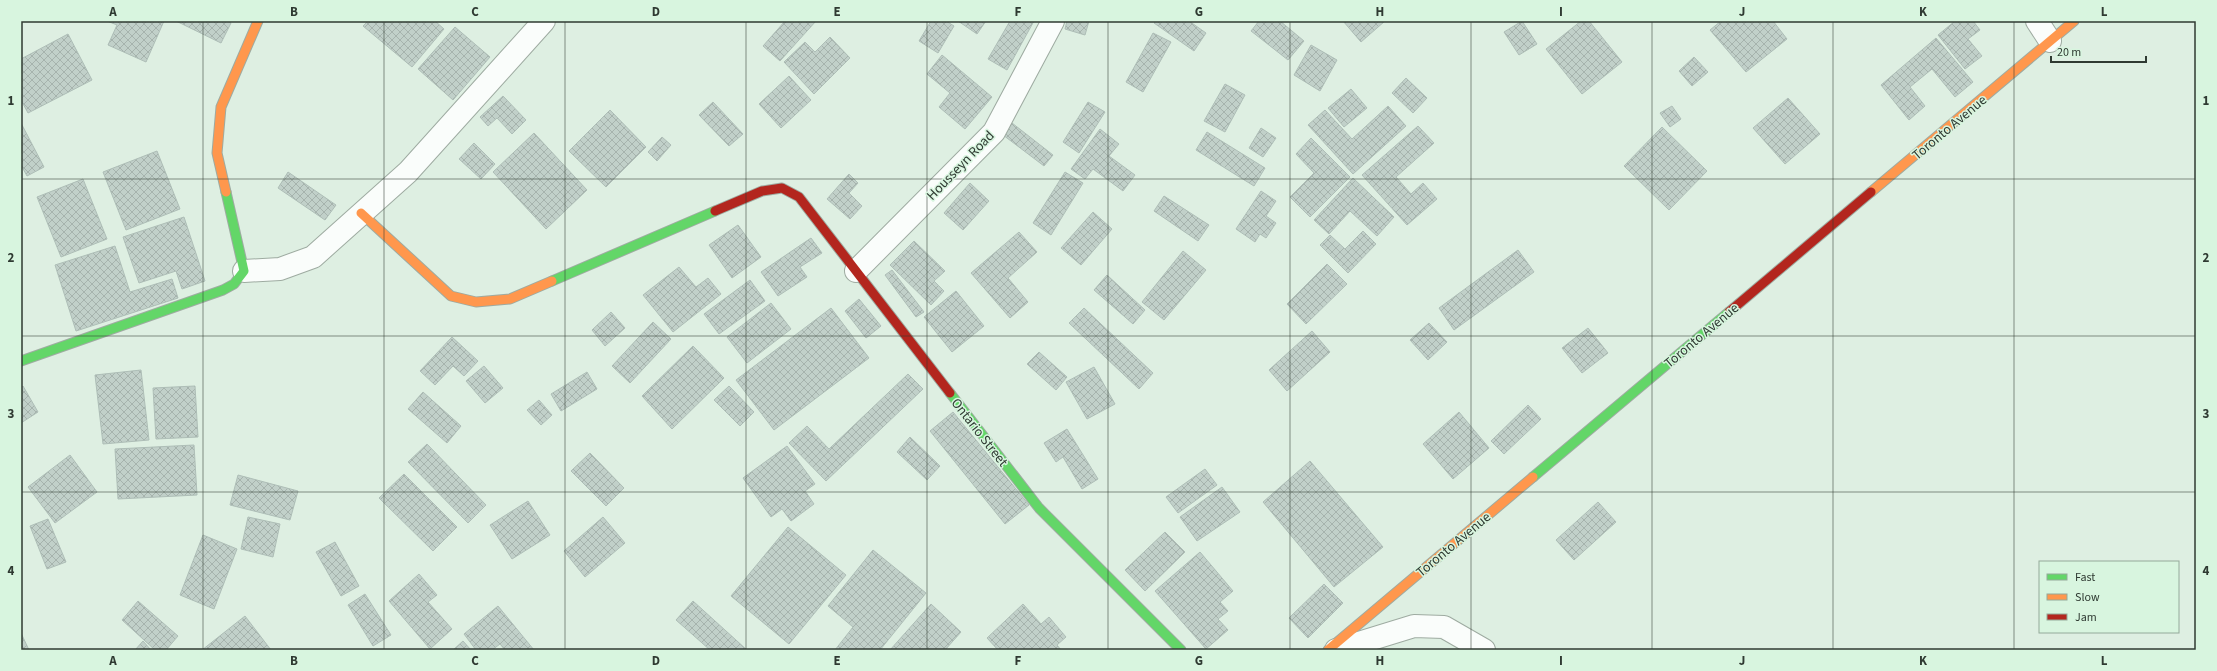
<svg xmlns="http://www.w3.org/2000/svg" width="2217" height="671" font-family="'Source Sans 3',sans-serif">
	<defs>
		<pattern id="building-cross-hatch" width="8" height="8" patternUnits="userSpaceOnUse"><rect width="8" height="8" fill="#c1d0c9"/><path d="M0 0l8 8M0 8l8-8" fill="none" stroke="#a6b3ad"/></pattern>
	</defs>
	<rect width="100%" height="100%" fill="#deefe2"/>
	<path fill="url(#building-cross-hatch)" stroke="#aebeb7" d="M107,21h57l-18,41 -38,-17 9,-20z
		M176,21h51l4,2 -10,20z
		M368,21h67l9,8 -32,38 -49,-41z
		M785,21h31l-36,40 -17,-15z
		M931,21h15l8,5 -16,27 -19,-12z
		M958,21h28l-9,13z
		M1010,21h24l-27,49 -19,-11z
		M1067,21h22l-4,14 -20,-6z
		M1156,21h33l17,12 -12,18 -40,-28z
		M1259,21h21l24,20 -16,19 -37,-29z
		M1343,21h42l-24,21z
		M1522,21l15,23 -18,11 -15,-23z
		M1581,21h8l33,41 -40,32 -36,-45z
		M1721,21h52l14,18 -41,33 -36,-42z
		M1955,21h18l7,9 -12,9 14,17 -17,13 -27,-34z
		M455,27l35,30 -37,43 -35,-31z
		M1153,33l18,9 -28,50 -17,-10z
		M68,34l24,46 -64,33 -7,-13v-41z
		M830,37l20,21 -36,36 -30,-32 21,-20 10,10z
		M1936,38l37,44 -18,15 -23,-28 -22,18 15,19 -16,14 -28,-35z
		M1311,45l26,15 -17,31 -26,-16z
		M942,55l50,42 -27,32 -26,-22 11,-14 -23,-19z
		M1694,57l14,15 -16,14 -13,-15z
		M789,76l22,24 -30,28 -22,-24z
		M1406,78l21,20 -14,15 -21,-20z
		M1225,84l20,11 -20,37 -21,-11z
		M1351,89l16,19 -23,19 -16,-19z
		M503,96l23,24 -14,14 -15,-16 -9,8 -8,-9z
		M1788,98l32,36 -35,30 -32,-36z
		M713,102l30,32 -14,12 -30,-31z
		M1088,102l17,10 -26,41 -16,-11z
		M1388,106l18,20 -53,48 -45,-49 17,-15 27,29z
		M1672,106l9,13 -11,8 -10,-14z
		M610,110l36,37 -40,40 -37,-36z
		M21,123l23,44 -17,9 -6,-11z
		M1012,123l41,32 -9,11 -41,-31z
		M1418,126l16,17 -38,34 15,17 12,-11 14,16 -30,26 -45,-50z
		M1662,127l45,44 -38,39 -45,-44z
		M1261,128l15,10 -13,19 -14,-9z
		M1100,129l19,15 -10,12 26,19 -12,16 -30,-22 -8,10 -14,-10z
		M1207,132l58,36 -11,18 -58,-36z
		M534,133l53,57 -41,39 -53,-57z
		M662,137l9,8 -14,16 -9,-9z
		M1311,138l39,39 -40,40 -20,-20 24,-24 -18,-19z
		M474,143l21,21 -14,15 -22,-20z
		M157,151l23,58 -54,21 -23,-58z
		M288,172l48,33 -11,15 -47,-32z
		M1065,172l18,11 -32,52 -18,-12z
		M849,174l9,9 -9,10 13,13 -12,13 -23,-20z
		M1353,178l41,39 -17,19 -27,-25 -21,23 -15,-14z
		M83,179l24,60 -46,18 -24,-60z
		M970,183l19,18 -26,29 -19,-17z
		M1261,191l15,10 -10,15 10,7 -10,15 -6,-4 -5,8 -19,-13z
		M1164,196l45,29 -11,16 -44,-30z
		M1093,212l19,17 -31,36 -20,-17z
		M184,217l21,64 -23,8 -6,-18 -37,12 -16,-46z
		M738,225l23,32 -29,21 -23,-33z
		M1363,231l13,13 -28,29 -28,-28 10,-10 15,14z
		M1019,232l18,20 -29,26 20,24 -18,16 -39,-45z
		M811,238l11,15 -22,14 7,10 -29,19 -17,-24z
		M914,241l31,30 -11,10 10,10 -13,14 -41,-40z
		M115,246l15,46 42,-13 6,19 -102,33 -21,-66z
		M1518,250l16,22 -80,58 -15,-22z
		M1183,251l23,19 -42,50 -22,-18z
		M1327,264l20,20 -41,40 -19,-20z
		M679,267l17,20 12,-9 13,16 -48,38 -30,-37z
		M892,270l32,42 -8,5 -31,-42z
		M1107,275l38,35 -12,14 -39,-34z
		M750,280l15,21 -46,33 -15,-20z
		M956,291l28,35 -32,26 -28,-35z
		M859,299l22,27 -15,12 -21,-27z
		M771,303l20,26 -44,34 -20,-26z
		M831,308l38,50 -95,72 -38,-50z
		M1084,308l69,65 -14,16 -70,-66z
		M611,312l14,16 -20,18 -13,-16z
		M653,322l18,17 -41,44 -18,-17z
		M1429,323l18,19 -19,18 -18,-20z
		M1588,328l20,25 -26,20 -20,-25z
		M1312,331l18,21 -43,39 -18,-21z
		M452,337l26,24 -14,15 -11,-10 -18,19 -15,-14z
		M693,346l31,32 -52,51 -30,-33z
		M1039,352l28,25 -11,13 -29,-26z
		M484,366l19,22 -18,15 -19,-22z
		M1094,367l21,37 -28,15 -21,-37z
		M141,370l8,70 -46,4 -8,-69z
		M587,372l10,17 -36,22 -10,-17z
		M908,374l15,15 -97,92 -37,-38 18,-17 22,23z
		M23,386l15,26 -17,11v-35z
		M195,386l3,51 -42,2 -3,-51z
		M729,386l25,26 -14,14 -26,-26z
		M423,392l38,34 -14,17 -39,-34z
		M539,400l13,15 -11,10 -14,-15z
		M1528,405l13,14 -37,35 -13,-13z
		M953,412l76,93 -24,19 -75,-93z
		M1459,412l30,36 -36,31 -30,-35z
		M1067,429l31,50 -16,10 -19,-32 -7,5 -12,-19z
		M910,437l30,29 -13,14 -30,-28z
		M427,444l59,61 -18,18 -60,-61z
		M194,445l3,50 -79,4 -3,-50z
		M787,446l28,38 -10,7 9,13 -23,17 -9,-12 -11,8 -28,-39z
		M590,453l34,35 -18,18 -35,-35z
		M70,455l27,37 -42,31 -27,-36z
		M1310,461l73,86 -49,40 -71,-85z
		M1205,469l12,16 -39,28 -12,-16z
		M404,474l53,53 -24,24 -54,-53z
		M238,475l60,16 -8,29 -60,-15z
		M1222,487l18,25 -43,29 -17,-24z
		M528,501l22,34 -38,24 -22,-34z
		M1598,502l18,20 -42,38 -18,-20z
		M248,517l32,7 -7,33 -32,-8z
		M603,517l22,26 -40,34 -21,-26z
		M48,519l18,43 -19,7 -17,-43z
		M788,527l58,48 -57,69 -58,-48z
		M1165,532l20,20 -40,39 -20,-21z
		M203,535l34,14 -23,60 -34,-14z
		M335,542l24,44 -18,10 -25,-44z
		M873,550l53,43 -46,57h-45l18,-23 -25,-21z
		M1200,552l33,39 -13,11 8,9 -10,8 10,11 -22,19 -51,-58z
		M419,574l18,21 -9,7 24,27 -22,20 -41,-48z
		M1324,584l19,19 -35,35 -19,-20z
		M365,594l26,41 -18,11 -25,-41z
		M138,601l40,35 -12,14h-11l-33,-30z
		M693,601l54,49h-37l-34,-30z
		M931,604l30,28 -16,18h-55z
		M1023,604l18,20 8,-7 17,20 -9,8 4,5h-63l-11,-12z
		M498,606l36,44h-29l-5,-6 -8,6h-16l-12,-16z
		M245,616l26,34h-69z
		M21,633l8,17h-8z
		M143,641l8,9h-16z
		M463,641l8,9h-18z"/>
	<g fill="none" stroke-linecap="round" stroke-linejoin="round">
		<g stroke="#9eaba1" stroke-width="24">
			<path id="street" d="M2037,21l13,20
				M244,271l36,-2 33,-12 95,-85 136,-151
				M856,271l138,-139 59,-111
				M1336,650l78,-24 30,1 40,23"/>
		</g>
		<g stroke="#9eaba1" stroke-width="11">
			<path id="fast" d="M552,281l163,-70
				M21,361l202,-71 11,-6 10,-13 -18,-79
				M950,393l89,115 142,142
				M1533,477l196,-165"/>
		</g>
		<g stroke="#9eaba1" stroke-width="11">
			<path id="slow" d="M226,192l-9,-39 4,-46 37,-86
				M1871,192l203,-171
				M361,213l90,83 25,6 34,-3 42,-18
				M1328,650l205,-173"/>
		</g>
		<g stroke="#9eaba1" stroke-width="11">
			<path id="jam" d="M715,211l47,-20 20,-3 17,9 151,196
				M1729,312l142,-120"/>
		</g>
		<use href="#street" stroke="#fafdfb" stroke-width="22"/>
		<use href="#fast" stroke="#63d668" stroke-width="9"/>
		<use href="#slow" stroke="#ff974d" stroke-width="9"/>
		<use href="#jam" stroke="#b3261e" stroke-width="9"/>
	</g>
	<path fill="none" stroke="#2f3a32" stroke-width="1" stroke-opacity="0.55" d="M203,21v629M384,21v629M565,21v629M746,21v629M927,21v629M1108,21v629M1290,21v629M1471,21v629M1652,21v629M1833,21v629M2014,21v629M21,179h2175M21,336h2175M21,492h2175"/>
	<g text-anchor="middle" stroke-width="3" stroke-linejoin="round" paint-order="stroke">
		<g font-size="14" fill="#2f3a32" stroke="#d8f5df">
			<text transform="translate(1949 127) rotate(-40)" y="5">Toronto Avenue</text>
			<text transform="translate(960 165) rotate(-46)" y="5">Housseyn Road</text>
			<text transform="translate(1701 335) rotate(-40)" y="5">Toronto Avenue</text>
			<text transform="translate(980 432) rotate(52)" y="5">Ontario Street</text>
			<text transform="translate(1453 544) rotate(-40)" y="5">Toronto Avenue</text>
		</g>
	</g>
	<rect width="2217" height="671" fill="none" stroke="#d8f5df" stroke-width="44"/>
	<rect x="2039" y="561" width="140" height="72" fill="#d8f5df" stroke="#94aa9a"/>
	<rect x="2047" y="574" width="20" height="6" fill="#63d668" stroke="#94aa9a"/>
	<text x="2075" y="581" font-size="12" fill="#2f3a32">Fast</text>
	<rect x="2047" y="594" width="20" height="6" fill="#ff974d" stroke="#94aa9a"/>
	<text x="2075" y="601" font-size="12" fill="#2f3a32">Slow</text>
	<rect x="2047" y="614" width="20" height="6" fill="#b3261e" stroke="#94aa9a"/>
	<text x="2075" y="621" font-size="12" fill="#2f3a32">Jam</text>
	<path d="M2051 56v6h95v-6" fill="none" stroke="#2f3a32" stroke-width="2"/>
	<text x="2057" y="56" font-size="12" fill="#2f3a32" stroke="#d8f5df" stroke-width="3" paint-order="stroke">20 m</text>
	<rect x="22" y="22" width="2173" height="627" fill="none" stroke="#2f3a32" stroke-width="1.5"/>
	<g font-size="13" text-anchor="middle" font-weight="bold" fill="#2f3a32">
		<text x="113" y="16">A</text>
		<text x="294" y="16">B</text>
		<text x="475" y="16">C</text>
		<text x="656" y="16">D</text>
		<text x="837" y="16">E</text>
		<text x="1018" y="16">F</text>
		<text x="1199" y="16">G</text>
		<text x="1380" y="16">H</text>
		<text x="1561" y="16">I</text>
		<text x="1742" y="16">J</text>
		<text x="1923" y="16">K</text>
		<text x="2104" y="16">L</text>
		<text x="11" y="105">1</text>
		<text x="2206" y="105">1</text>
		<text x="11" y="262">2</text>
		<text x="2206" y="262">2</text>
		<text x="11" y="418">3</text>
		<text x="2206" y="418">3</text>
		<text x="11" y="575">4</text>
		<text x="2206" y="575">4</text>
		<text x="113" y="665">A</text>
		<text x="294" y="665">B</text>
		<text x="475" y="665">C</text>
		<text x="656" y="665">D</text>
		<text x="837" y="665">E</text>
		<text x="1018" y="665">F</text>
		<text x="1199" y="665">G</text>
		<text x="1380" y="665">H</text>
		<text x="1561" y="665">I</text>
		<text x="1742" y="665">J</text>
		<text x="1923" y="665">K</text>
		<text x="2104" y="665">L</text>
	</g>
</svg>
